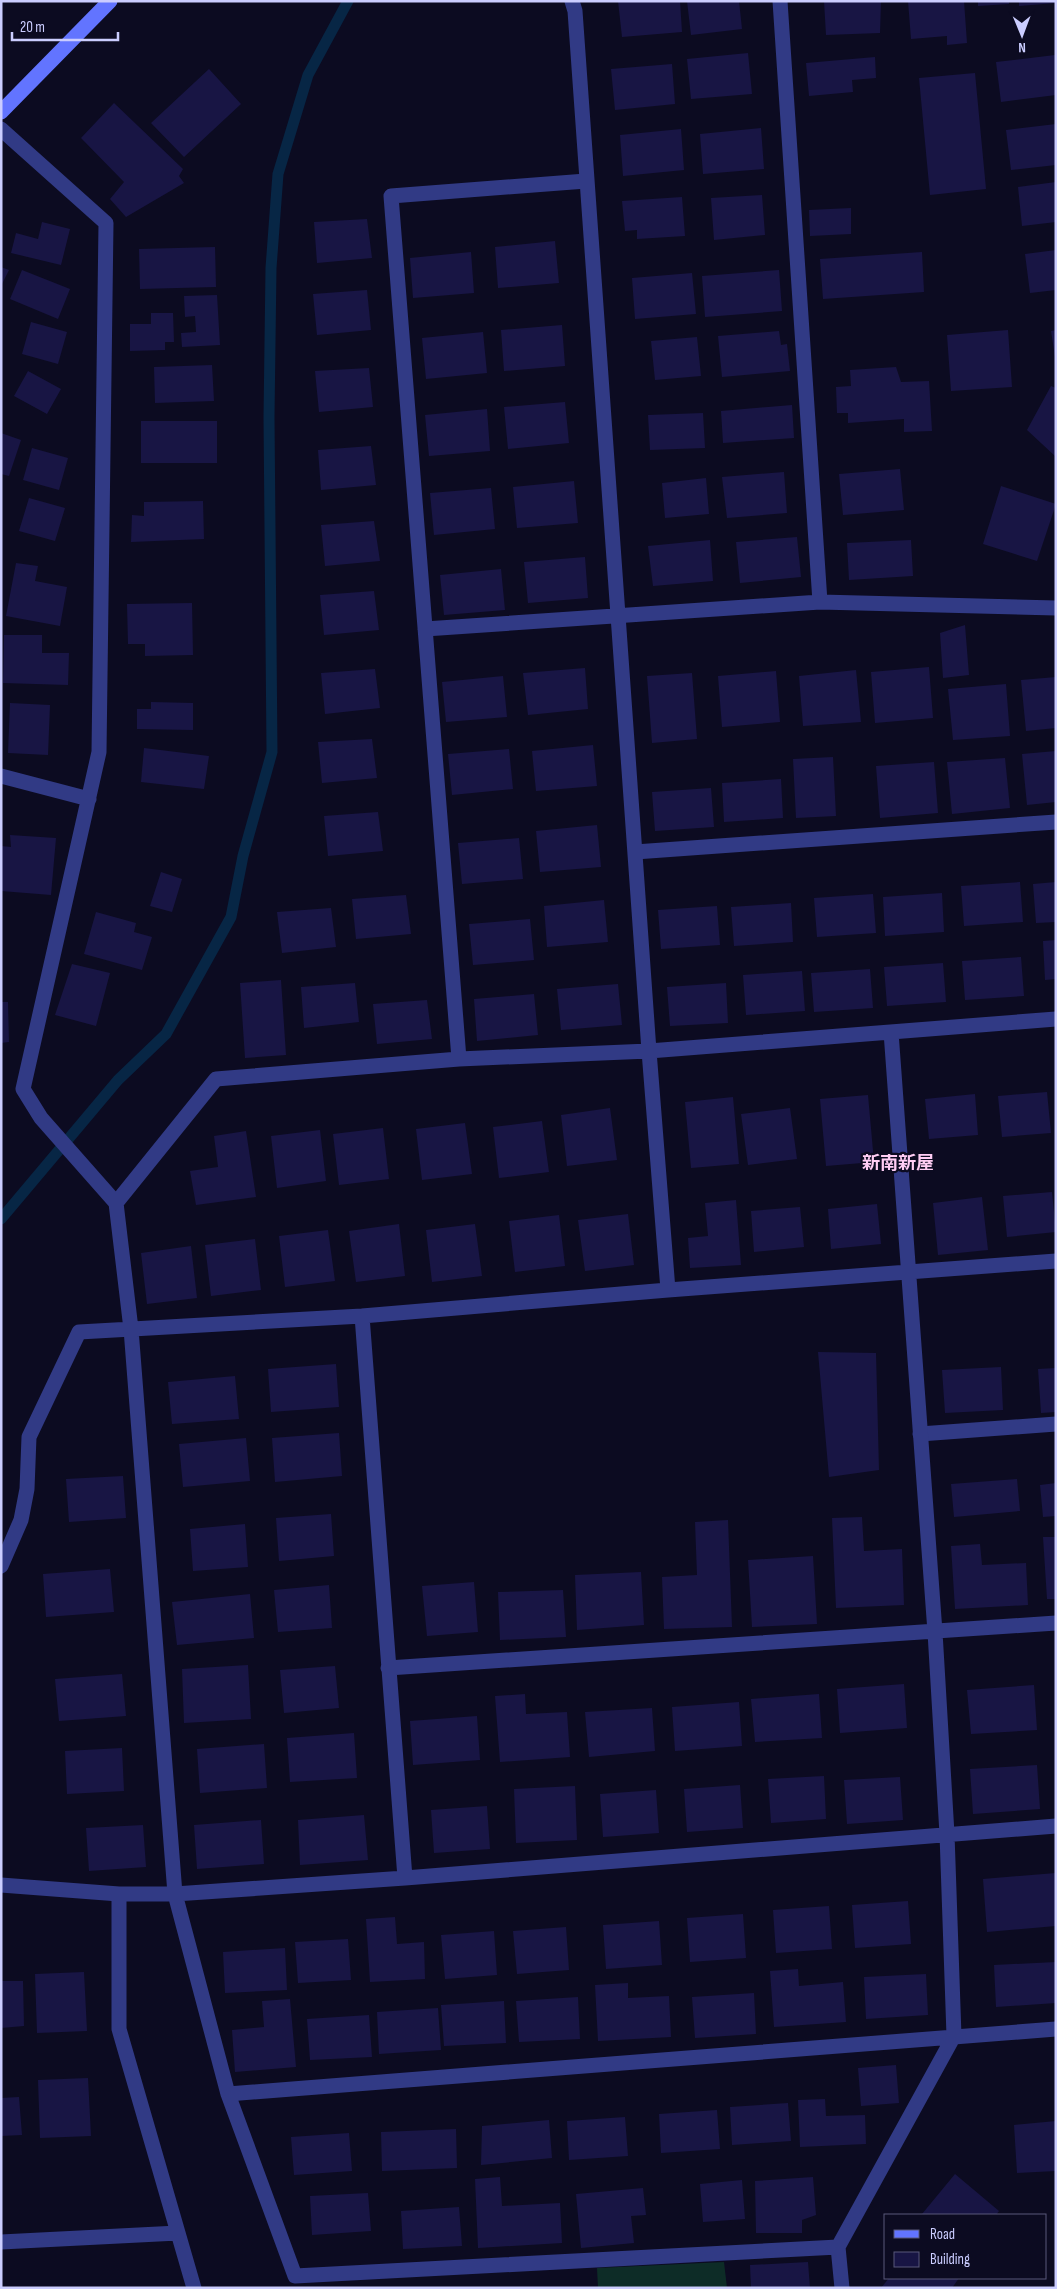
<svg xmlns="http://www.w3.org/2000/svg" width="1057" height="2289" font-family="'Sofia Sans Condensed','Noto Sans JP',sans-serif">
	<rect width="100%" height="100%" fill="#0c0b21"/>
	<path fill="#0d2c27" d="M724,2262l3,26h-129l-1,-20z"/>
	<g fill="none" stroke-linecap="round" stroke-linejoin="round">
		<path stroke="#072645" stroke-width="11" d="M1,1219l117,-139 48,-46 65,-117 12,-61 29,-104 -3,-335 2,-149 7,-94 30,-99 40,-74"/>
	</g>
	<path fill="#181544" d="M618,1h62l2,31 -60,5z
		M687,1h52l3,28 -51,6z
		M824,1h57l-1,32 -54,2z
		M908,1h56l3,42 -20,2v-9l-36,3z
		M978,1h31v3l-31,2z
		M1019,1h37v2l-37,3z
		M748,53l4,41 -61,5 -4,-40z
		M1055,55l1,40 -55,7 -5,-40z
		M875,57l1,21 -24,2 1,12 -44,4 -3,-33z
		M672,64l3,40 -60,6 -4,-41z
		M209,69l32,35 -57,53 -33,-34z
		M975,73l11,116 -56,6 -11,-117z
		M114,103l69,66 -4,7 5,7 -58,34 -16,-18 14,-17 -43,-44z
		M1056,124v41l-45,5 -5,-40z
		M761,128l3,41 -61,5 -3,-40z
		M681,129l3,41 -61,6 -3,-41z
		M1056,182v40l-34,4 -4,-39z
		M762,195l3,40 -51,5 -3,-42z
		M682,197l3,39 -48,3v-9l-12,1 -3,-30z
		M851,208v26l-41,2 -1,-26z
		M367,219l5,39 -55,5 -3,-41z
		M42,222l28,7 -9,36 -50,-12 5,-20 22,6z
		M555,241l4,42 -61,5 -3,-41z
		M215,247l1,40 -76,2 -1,-40z
		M1056,250v40l-26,3 -5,-39z
		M471,252l3,41 -61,5 -3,-40z
		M922,252l2,40 -101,7 -3,-40z
		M1,267l8,3 -8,16z
		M22,270l48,19 -12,30 -48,-20z
		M779,270l3,41 -77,6 -3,-41z
		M692,273l4,41 -61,5 -3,-41z
		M367,290l4,40 -54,5 -4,-41z
		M217,295l3,50 -38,2 -1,-14 15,-1 -1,-16 -10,1 -1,-21z
		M151,313h22l1,29h-9v8l-35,1v-27h21z
		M31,322l36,10 -9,32 -36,-10z
		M562,325l3,41 -61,5 -3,-41z
		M1008,330l4,57 -61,4 -4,-56z
		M1056,330v27h-1l-4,-26z
		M779,331l2,14 6,-1 3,27 -68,6 -4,-41z
		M483,332l4,41 -61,6 -4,-41z
		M697,337l4,39 -46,4 -4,-39z
		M212,365l2,36 -59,2 -1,-36z
		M896,367l5,15 28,-1 3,50 -28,1v-13l-56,4v-10h-11l-1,-26 15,-1 -1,-16z
		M369,368l4,39 -54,5 -4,-41z
		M28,371l33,18 -14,25 -33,-18z
		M1051,386l5,2v69l-29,-27z
		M565,402l4,41 -61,6 -4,-42z
		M792,405l2,33 -71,5 -2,-32z
		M487,409l3,42 -61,5 -4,-41z
		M703,413l2,35 -55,2 -2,-35z
		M141,421h76v42h-76z
		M1,433l20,7 -12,36 -8,-2z
		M371,446l5,39 -55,5 -3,-40z
		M32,448l36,10 -9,32 -36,-10z
		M900,469l4,41 -61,5 -4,-41z
		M784,472l3,41 -60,5 -5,-41z
		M706,478l3,36 -44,4 -3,-35z
		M574,481l4,42 -61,5 -4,-41z
		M1001,486l55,18 -19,57 -54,-17z
		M491,488l4,41 -61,6 -4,-42z
		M29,498l36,10 -10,33 -36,-10z
		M203,501l1,38 -73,3 1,-27 12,1v-14z
		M374,521l6,40 -55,5 -4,-41z
		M797,537l4,40 -61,6 -4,-41z
		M710,540l3,41 -60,5 -5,-40z
		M911,540l2,36 -64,4 -2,-37z
		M585,557l3,41 -60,5 -4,-41z
		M16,563l22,3 -3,15 32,6 -7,39 -54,-10z
		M501,569l4,41 -61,5 -4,-40z
		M374,591l5,39 -55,5 -4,-40z
		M192,603l1,52 -48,1v-12h-17l-1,-40z
		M965,625l4,50 -26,3 -3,-45z
		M4,635h38v18h27l-1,32 -65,-2z
		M929,667l4,51 -58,5 -4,-51z
		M585,668l3,41 -60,6 -5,-42z
		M375,669l5,39 -55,6 -4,-41z
		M856,670l5,52 -58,4 -4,-50z
		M776,671l4,51 -58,5 -4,-51z
		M692,673l5,66 -45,4 -5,-67z
		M503,676l4,41 -61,5 -4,-40z
		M1056,677v51l-30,3 -5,-51z
		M1006,684l4,52 -57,4 -5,-51z
		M151,702l42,1v27l-56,-1v-20h14z
		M10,703l40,2 -2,50 -40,-2z
		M372,739l5,39 -55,5 -4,-41z
		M593,745l4,41 -61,5 -4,-40z
		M144,748l65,8 -5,33 -63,-7z
		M509,749l4,40 -61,6 -4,-41z
		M1056,751v51l-29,3 -5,-51z
		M833,757l3,59 -40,2 -3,-59z
		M1005,758l5,50 -58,6 -5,-52z
		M934,762l4,51 -58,5 -4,-52z
		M781,779l2,39 -59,4 -2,-39z
		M711,788l3,39 -59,4 -3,-39z
		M378,812l5,39 -55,5 -4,-40z
		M597,825l4,42 -61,5 -4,-41z
		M10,835l46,3 -5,57 -50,-4v-45l10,1z
		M519,838l4,41 -61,5 -4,-41z
		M161,872l21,7 -10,33 -22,-6z
		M1020,882l3,40 -59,4 -3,-40z
		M1056,882v40l-20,1 -3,-39z
		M942,893l2,39 -59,4 -2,-39z
		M873,894l3,39 -59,4 -3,-39z
		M406,895l5,39 -55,5 -4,-40z
		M604,900l4,42 -61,5 -3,-41z
		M791,903l2,39 -59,4 -3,-39z
		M717,906l3,39 -59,4 -3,-39z
		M331,908l5,39 -54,6 -5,-41z
		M96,912l40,11 -2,9 18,5 -10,33 -58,-16z
		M530,919l4,41 -61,5 -4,-41z
		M1056,940v39l-11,1 -2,-39z
		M1021,957l3,39 -59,4 -3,-39z
		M943,963l3,39 -59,4 -3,-39z
		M72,964l38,9 -14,53 -41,-11z
		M870,969l3,39 -59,4 -3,-39z
		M802,971l3,40 -59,4 -3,-40z
		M281,980l5,75 -41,3 -5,-75z
		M355,983l4,39 -55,6 -3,-41z
		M726,983l2,40 -58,3 -3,-39z
		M618,984l4,41 -61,5 -4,-41z
		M534,994l4,41 -61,6 -3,-42z
		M427,1000l5,39 -55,5 -4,-40z
		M1,1002h7l1,40 -8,1z
		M1047,1092l4,41 -49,4 -4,-41z
		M975,1094l3,41 -49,4 -4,-40z
		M868,1095l6,67 -48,4 -6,-67z
		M733,1097l6,67 -48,4 -6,-66z
		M610,1108l7,52 -50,6 -6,-51z
		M790,1108l7,51 -49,6 -7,-51z
		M542,1121l7,51 -50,6 -6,-51z
		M465,1123l7,51 -50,6 -6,-51z
		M383,1128l6,51 -50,6 -6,-51z
		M320,1130l6,51 -49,7 -6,-52z
		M246,1131l10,66 -60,8 -6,-34 28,-4 -4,-31z
		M1052,1192l4,40 -49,5 -4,-41z
		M982,1197l6,53 -50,5 -5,-52z
		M736,1200l5,65 -51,3 -2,-30 20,-2 -3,-33z
		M877,1204l4,40 -50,5 -3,-40z
		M800,1207l4,40 -50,5 -3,-41z
		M628,1214l6,51 -49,6 -7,-51z
		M559,1215l6,51 -50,6 -6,-51z
		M399,1224l6,52 -49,6 -7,-51z
		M475,1224l7,52 -50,6 -6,-52z
		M328,1230l7,51 -50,6 -6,-51z
		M255,1239l6,51 -50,6 -6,-51z
		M191,1246l6,52 -50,6 -6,-51z
		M818,1352l58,1 3,117 -50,7z
		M336,1364l3,43 -68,5 -3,-43z
		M1001,1367l2,43 -58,3 -3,-43z
		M1056,1368v44l-15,1 -3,-44z
		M235,1376l4,43 -67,5 -4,-42z
		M339,1433l3,43 -67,6 -3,-44z
		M246,1438l4,43 -67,6 -4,-43z
		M123,1476l3,42 -57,4 -3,-43z
		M1017,1479l3,32 -66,6 -3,-33z
		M1056,1483v33l-13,1 -3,-32z
		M331,1514l3,42 -55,5 -3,-43z
		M862,1517l2,34 38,-2 2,56 -68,3 -4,-90z
		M728,1520l4,107 -68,2 -2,-52 35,-2 -2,-53z
		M245,1524l3,43 -55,4 -3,-42z
		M1043,1537h13v62h-9z
		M980,1544l2,21 44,-2 2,42 -73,4 -4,-63z
		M813,1556l4,68 -65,3 -4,-67z
		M110,1569l4,43 -68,5 -3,-43z
		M641,1572l3,53 -67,5 -2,-55z
		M474,1582l4,50 -51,4 -5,-50z
		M329,1585l3,43 -54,4 -4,-42z
		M563,1590l3,47 -66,3 -2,-48z
		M250,1594l4,44 -77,7 -5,-43z
		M248,1665l3,54 -67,4 -2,-54z
		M335,1666l4,42 -55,5 -4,-43z
		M122,1674l4,42 -67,5 -4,-42z
		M904,1684l3,44 -67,5 -3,-44z
		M1034,1685l3,45 -66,4 -4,-44z
		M525,1694l1,20 41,-2 3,45 -70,5 -5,-66z
		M819,1694l3,44 -67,4 -4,-43z
		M739,1702l3,44 -67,5 -3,-44z
		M652,1708l3,43 -66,6 -4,-45z
		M477,1716l3,44 -67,5 -3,-44z
		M354,1733l3,45 -67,4 -3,-44z
		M264,1744l3,44 -67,5 -3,-44z
		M122,1748l2,43 -57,3 -2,-43z
		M1037,1765l3,44 -67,5 -3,-45z
		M824,1776l2,43 -55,4 -3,-44z
		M900,1777l3,43 -56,4 -3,-44z
		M740,1785l3,43 -56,4 -3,-43z
		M575,1786l2,54 -61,3 -2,-54z
		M656,1790l3,43 -56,4 -3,-43z
		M487,1806l3,43 -56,4 -3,-43z
		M364,1815l4,45 -68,5 -2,-45z
		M261,1820l3,44 -67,5 -3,-44z
		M143,1825l3,42 -57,4 -3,-43z
		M1056,1873v53l-69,6 -4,-53z
		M908,1901l3,43 -56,4 -3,-43z
		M829,1906l3,43 -56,4 -3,-43z
		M743,1914l3,44 -56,4 -3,-44z
		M395,1917l2,27 27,-2 1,37 -55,3 -4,-63z
		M659,1921l3,44 -56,4 -3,-44z
		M566,1927l3,43 -52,4 -4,-43z
		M494,1931l3,44 -52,4 -4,-44z
		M348,1939l3,41 -53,3 -3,-41z
		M285,1948l2,42 -62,3 -2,-41z
		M1056,1962v41l-60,4 -2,-42z
		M798,1969l1,17 44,-4 3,40 -72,5 -4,-56z
		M84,1972l3,59 -50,2 -2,-59z
		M926,1974l2,41 -62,4 -2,-42z
		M1,1981h22l1,45 -23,2z
		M628,1983v15l41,-2 2,41 -73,4 -3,-56z
		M754,1993l2,41 -61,4 -3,-41z
		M578,1997l2,42 -61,3 -3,-41z
		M290,1999l6,68 -61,5 -3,-42 32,-3 -2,-26z
		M504,2001l2,42 -62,3 -3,-41z
		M438,2008l3,42 -62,4 -2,-42z
		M369,2015l3,42 -62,3 -3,-41z
		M896,2065l3,38 -38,3 -3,-38z
		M88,2078l3,58 -51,2 -2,-58z
		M19,2097l3,38 -21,1v-38z
		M825,2099l1,17 39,-1 1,29 -66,3 -2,-47z
		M788,2103l3,38 -59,4 -2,-38z
		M717,2110l3,39 -59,4 -2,-39z
		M625,2117l3,39 -59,4 -2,-39z
		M549,2120l3,38 -71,7 1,-39z
		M1056,2121v50l-39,2 -3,-48z
		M456,2129l1,39 -75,3 -1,-39z
		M349,2133l3,38 -58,4 -3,-38z
		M955,2174l44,37 -3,4 -74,-1z
		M500,2177l2,29 58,-3 2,40 -84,5 -3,-69z
		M813,2177l3,38 -14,5v13h-46l-1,-52z
		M742,2180l3,39 -42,3 -3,-38z
		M643,2188l3,27 -15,1 3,27 -53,5 -5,-54z
		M368,2193l3,38 -59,4 -2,-39z
		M459,2207l3,39 -59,3 -2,-38z
		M808,2262l2,26h-59l-1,-23z
		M889,2278h70l-7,10h-71z"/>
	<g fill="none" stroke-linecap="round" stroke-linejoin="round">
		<path stroke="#313a85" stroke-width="15" d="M920,1434l136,-10"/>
		<path stroke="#313a85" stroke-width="15" d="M572,1l3,10 74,1040 19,239
			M780,1l40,601
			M1,129l105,94 -7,529 -76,337 18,29 75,85 15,126 44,565 53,200 67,182 543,-29
			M425,629l395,-27 236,6
			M1,776l88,23
			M635,852l421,-30
			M459,1059l-68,-863 195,-15
			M116,1203l100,-124 243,-20 190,-8 407,-32
			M362,1316l43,562
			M1,1566l20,-46 6,-31 2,-52 50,-105 283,-16 306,-26 388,-29
			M388,1668l668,-45
			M1,1885l118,9h56l230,-16 651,-52
			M119,1894v135l75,259
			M228,2094l828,-65
			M1,2242l177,-9
			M842,2288l-4,-41 116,-211 -7,-202 -12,-202 -44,-600"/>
		<path stroke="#6274ff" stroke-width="15" d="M1,112l109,-111"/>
	</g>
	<g text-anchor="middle" stroke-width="4.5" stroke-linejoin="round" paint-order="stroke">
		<g font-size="18" font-weight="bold" fill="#ffcdf4" stroke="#0c0b21">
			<text x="898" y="1169">新南新屋</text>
		</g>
	</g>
	<rect width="1057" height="2289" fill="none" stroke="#cbcdff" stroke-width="5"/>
	<rect x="884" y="2214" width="162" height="65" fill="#0c0b21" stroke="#58597a"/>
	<rect x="894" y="2230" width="25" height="8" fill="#6274ff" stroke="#58597a"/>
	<text x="930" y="2239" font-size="15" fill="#cbcdff">Road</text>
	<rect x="894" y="2252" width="25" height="15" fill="#181544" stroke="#58597a"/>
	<text x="930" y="2264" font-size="15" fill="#cbcdff">Building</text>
	<g transform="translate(1022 35) rotate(179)" stroke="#0c0b21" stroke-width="4" paint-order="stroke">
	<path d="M0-4L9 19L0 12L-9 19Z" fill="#cbcdff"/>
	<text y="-8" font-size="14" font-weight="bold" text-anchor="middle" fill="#cbcdff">N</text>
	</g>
	<path d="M12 32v8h106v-8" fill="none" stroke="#cbcdff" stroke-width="2.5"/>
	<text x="20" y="32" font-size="15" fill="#cbcdff" stroke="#0c0b21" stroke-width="4" paint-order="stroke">20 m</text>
</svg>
